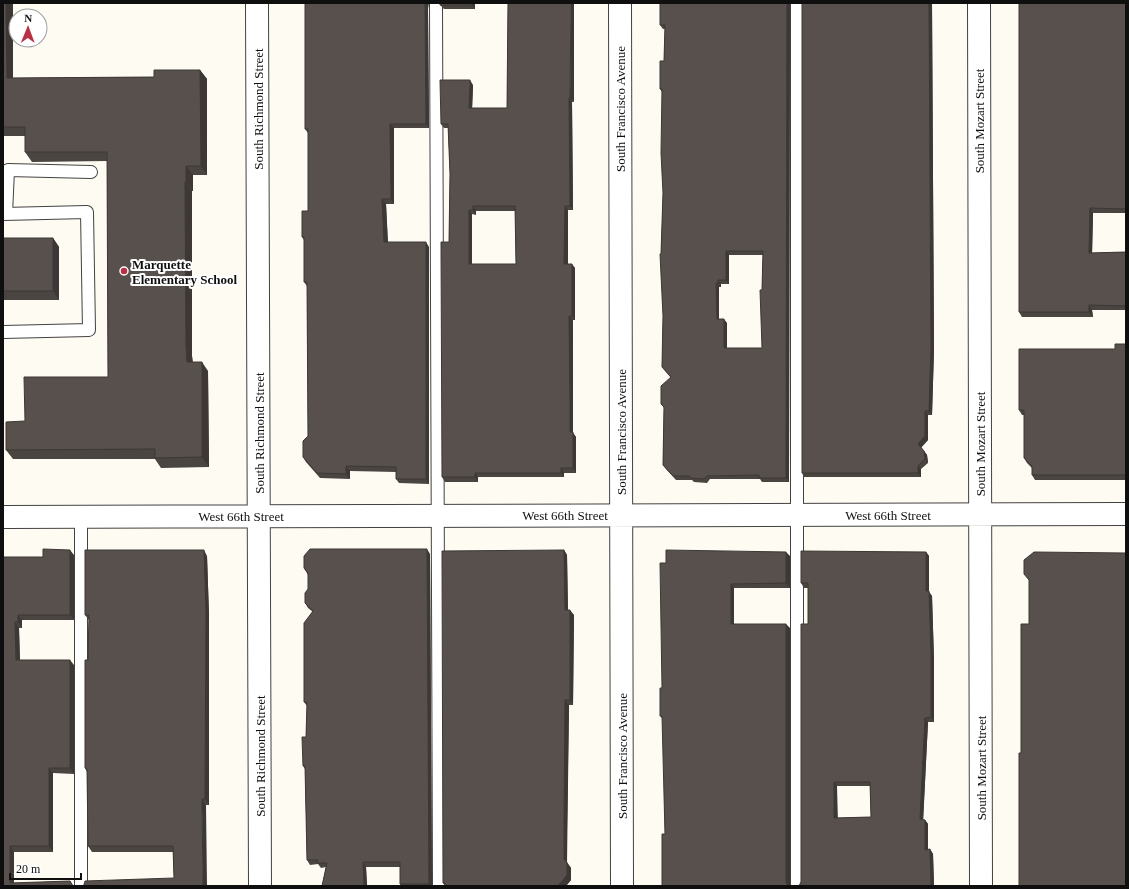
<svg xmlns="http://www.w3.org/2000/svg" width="1129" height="889" font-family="'Times New Roman',serif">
	<rect width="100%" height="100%" fill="#fefbf3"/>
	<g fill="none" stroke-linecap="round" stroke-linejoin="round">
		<g stroke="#424242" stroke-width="14">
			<path id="lane" d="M436,3l3,883
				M3,214l84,-2 2,118 -86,2
				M6,214l2,-44 83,2
				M81,517v369
				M797,886v-883"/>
		</g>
		<g stroke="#424242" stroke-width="24">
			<path id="street" d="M257,3l3,883
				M620,3l2,883
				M979,3l2,883
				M3,517l1123,-3"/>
		</g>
		<use href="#lane" stroke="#fff" stroke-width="12"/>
		<use href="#street" stroke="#fff" stroke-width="22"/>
	</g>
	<path fill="#4b4541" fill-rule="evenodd" d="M3,3h10v75l141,-1 46,-7 7,9v96h-14v16h-1v165l1,6 15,9 1,96 -48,1 -6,-9h-142l-7,-9 19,-29 83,-44 -1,-216 -75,1 -7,-10v-16h-22z
		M475,3v6h-31l-4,-4z
		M508,3l66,99h-2l1,108h-5v54l7,4v52h-2v113l3,4v36h-12v4h-86v5h-33l-3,-5 7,-235 1,-68 -2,-46h-4l-3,-4 32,-39 -1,23h35zM476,211h39l1,53h-44v-50l4,1z
		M790,3l-1,479h-27l-2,-3h-50l-3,4 -13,-1 -2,-2h-16l-10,-11 -3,-4 1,-57 -3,-4 10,-26 -9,-11 1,-51 -2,-62 2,-61 -1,-101 -2,-3 4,-28 1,-32h-2l-3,-4zM729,255h34l-1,35v58h-35v-25l-8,-4v-32h2v-3h8z
		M802,3h130l2,347 -2,65h-4v25l-7,7 6,8 1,8 -7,6v8h-117l-2,-4z
		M1126,3v210h-33l-1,40 34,-1v58h-34l1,7h-71l-3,-5z
		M428,9l1,119h-35v76h-8l2,38 41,5v237l-30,-1 -3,-4v-7l-46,-1v8l-30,-1 -14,-16 -3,-5 5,-21 -1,-150 -3,-4v-42l-2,-3 6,-26v-78l-3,-4z
		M3,238h50l6,9v53h-56z
		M1126,344v136h-91l-3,-5v-7l-5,-5 -3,-5v-43h-2l-3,-5 96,-61z
		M564,550l3,5 1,55 6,5 -1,90h-4l-2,125v32l4,6v12l-5,6h-121l-2,-3z
		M926,552l3,4v36l3,4 2,64v62h-6l-5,98h2l3,4v26l2,-1 3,5 1,32h-135l2,-4 7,-258v-36h-4l-3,-5zM837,786h33l1,31 -34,1z
		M430,554l2,332h-31l-1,-2v-17h-34l1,19h-45l4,-19 -5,1 -3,-4 -8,1 -3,-5 -2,-91 -2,-3 3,-29 1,-31 -3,-4 9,-90 -5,-4 -3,-5 3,-14v-14l-4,-7z
		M74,555v65h-52v8h-3l1,32 54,5v109l-21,-1v79h-39v31l56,-2 3,5h-70v-329h40z
		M207,556l2,59v190h-3l-32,73 -1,-26h-81l-4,-6 -1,-74 -2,-4 4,-148 -4,-5z
		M790,556v32h-56v36l56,4v258l-125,-52 -2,-115 -3,-3 2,-28 4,-125z"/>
	<path fill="#3d3835" d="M6,3h7v84l-6,-9z
		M425,3h4l-1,6 1,119 -3,-4z
		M472,3h3v6l-3,-4z
		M571,3h3v99l-4,-4z
		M787,3h3l-1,479 -3,-4z
		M929,3h3l2,347 -2,65 -3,-4z
		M200,70l7,9v96l-6,-9z
		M470,80l3,5 -1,28 -3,-5z
		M569,98l3,4 1,108 -3,-4z
		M390,124l4,4v76l-3,-5z
		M186,166l7,9v16l-7,-9z
		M185,182l7,9v165l1,15 -6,-9 -1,-16z
		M382,199l4,5 2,43 -4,-5z
		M473,206l3,5v4l-3,-5z
		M565,206l3,4v58l-4,-4z
		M1090,208l3,5 -1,45 -3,-5z
		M469,210l3,4v54l-3,-4z
		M53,238l6,9v53l-6,-9z
		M426,242l3,5v237l-3,-5z
		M726,251l3,4v29l-3,-4z
		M572,264l3,4v52l-3,-4z
		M718,280l3,4v3l-3,-4z
		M716,283l3,4v36l-2,-4z
		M1089,305l3,5 1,7 -4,-5z
		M569,316l4,4v113l3,4v36l-3,-5 -3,-36z
		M724,319l3,4v29l-3,-4z
		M202,362l6,9 1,96 -7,-10z
		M925,411l3,4v25l-7,8 -3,-4z
		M924,451l3,4 1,8 -3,-4z
		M346,466l4,5v8l-4,-5z
		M918,466l3,3v8l-3,-4z
		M561,468l3,5v4l-3,-4z
		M475,473l3,4v5l-3,-5z
		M427,549l3,5 2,332h-1l-2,-2z
		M70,550l4,5v65l-4,-5z
		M204,550l3,6 2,59v190l-4,-6z
		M564,550l3,5 1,60 -3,-5z
		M786,552l4,4v32l-4,-5z
		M926,552l3,4v36l3,4 2,64v62l-3,-5 -5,-126z
		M731,584l3,4v40l-3,-4z
		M570,610l4,5 -1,90 -3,-5z
		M18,615l4,5v8l-4,-6z
		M15,622l4,6 1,37 -4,-5z
		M786,624l4,4v258h-2l-2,-4z
		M70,660l4,5v109l-4,-6z
		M565,700l4,5 -2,159 -3,-5z
		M925,718l3,4 -5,102 -3,-5z
		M49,768l4,5v79l-4,-6z
		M834,782l3,4 1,37 -4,-5z
		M202,799l4,6 1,81h-4z
		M925,820l3,4v30l-3,-4z
		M10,846l4,6v34l-4,-3z
		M930,849l3,5 1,32h-3z
		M363,862l3,5 1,19h-3z
		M567,863l4,5v12l-5,6h-8z"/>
	<path fill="#57504c" stroke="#3d3835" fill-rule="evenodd" d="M3,3h3l1,75 147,-1v-7h46l1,96h-15v16h-1l1,164 1,16h15v95l-47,1v-9l-149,1v-28l19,-1 -1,-44h84l-1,-225h-82v-25h-22z
		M305,3h120l1,121h-36l1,75h-9l2,43h42v237h-30v-12l-50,-1v8l-29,-1 -14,-16v-16l5,-5 -1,-154h-3v-45h-2v-26h6v-82h-3z
		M440,3h32v2h-32z
		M508,3h63l-1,95h-1l1,108h-5l-1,58h8v52h-3l1,85v31h3v36h-12v5h-86v4h-33l-1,-235h8l1,-68 -2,-50h-7l-1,-44h30l-1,28h38zM473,206h42l1,58h-47v-54h4z
		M660,3h127l-1,475h-27v-3l-52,1 -3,3 -13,-1 -2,-2h-16l-10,-11 1,-58 -3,-3v-18l10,-9 -9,-10 1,-51 -3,-62h1l2,-61 -2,-40 1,-64h-2v-28h4l1,-36h-5zM726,251h37l-1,39h-2l2,58h-38v-29h-7l-1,-36h2v-3h8z
		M802,3h127l2,343 -2,65h-4v25l-7,8 6,7 1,8 -7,7v7h-116z
		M1019,3h107v206l-36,-1 -1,45 37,-1v54l-37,-1v7h-70z
		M3,238h50v53h-50z
		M1115,344h11v131h-94v-9l-8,-8v-48h-5v-61h96z
		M43,549l27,1v65h-52v7h-3l1,38h54v108h-21v78h-39v37l60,-2 3,5h-70v-329h40z
		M310,549h117l2,335h-29v-22h-37l1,24h-42l5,-23h-10l1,-3h-11l-2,-94h-2l-1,-29h4l1,-35h-3v-79l9,-12 -8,-8v-10l3,-4v-16l-4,-5v-12z
		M85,550h119l2,60 -1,189h-3l1,87h-122l3,-1 1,-4 89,-3 -1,-32h-85l-1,-77 -2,-1v-108h3l1,-45h-4z
		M564,550l1,60h5v90h-5l-1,125v34l3,4v12l-9,11h-113v-3h-2l-1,-332z
		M666,550l120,2v31l-55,1v40h55v258l2,4h-126v-52h3l-3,-118h-2v-28h2l-2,-125h6z
		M801,551l125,1v39h3l2,64v62l-6,1 -5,101 5,1v30l5,-1 1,37h-132l2,-4v-258h7v-41h-7zM834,782h36l1,35 -37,1z
		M1034,552l92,1v333h-107v-133h2v-129h8v-44l-5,-6v-14z"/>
	<circle fill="#b73043" stroke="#fff" stroke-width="1.5" cx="124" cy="271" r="4"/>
	<g text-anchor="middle" stroke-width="4" stroke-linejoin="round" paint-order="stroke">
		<g font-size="13" fill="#0f0f0f" stroke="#fff">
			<text transform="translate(258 109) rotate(-90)" y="5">South Richmond Street</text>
			<text transform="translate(620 109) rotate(-90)" y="5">South Francisco Avenue</text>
			<text transform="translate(979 121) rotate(-90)" y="5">South Mozart Street</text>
			<text transform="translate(621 432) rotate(-90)" y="5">South Francisco Avenue</text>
			<text transform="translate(259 433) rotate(-90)" y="5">South Richmond Street</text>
			<text transform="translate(980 444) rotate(-90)" y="5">South Mozart Street</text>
			<text x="565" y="520">West 66th Street</text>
			<text x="888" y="520">West 66th Street</text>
			<text x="241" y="521">West 66th Street</text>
			<text transform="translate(260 756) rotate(-90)" y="5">South Richmond Street</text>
			<text transform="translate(622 756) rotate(-90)" y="5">South Francisco Avenue</text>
			<text transform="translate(981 768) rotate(-90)" y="5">South Mozart Street</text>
		</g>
		<g font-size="13" font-weight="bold" fill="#0f0f0f" stroke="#fff" text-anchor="start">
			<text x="132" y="269">Marquette<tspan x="132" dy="15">Elementary School</tspan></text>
		</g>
	</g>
	<rect width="1129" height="889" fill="none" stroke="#0f0f0f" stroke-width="8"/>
	<g transform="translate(28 28) rotate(1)"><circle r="19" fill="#ffffff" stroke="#9f9f9f"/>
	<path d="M0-3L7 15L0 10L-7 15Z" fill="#b73043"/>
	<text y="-6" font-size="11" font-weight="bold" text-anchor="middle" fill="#0f0f0f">N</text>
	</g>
	<path d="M10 873v6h71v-6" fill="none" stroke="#0f0f0f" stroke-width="2"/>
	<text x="16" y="873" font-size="12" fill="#0f0f0f" stroke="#ffffff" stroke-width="3" paint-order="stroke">20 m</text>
</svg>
